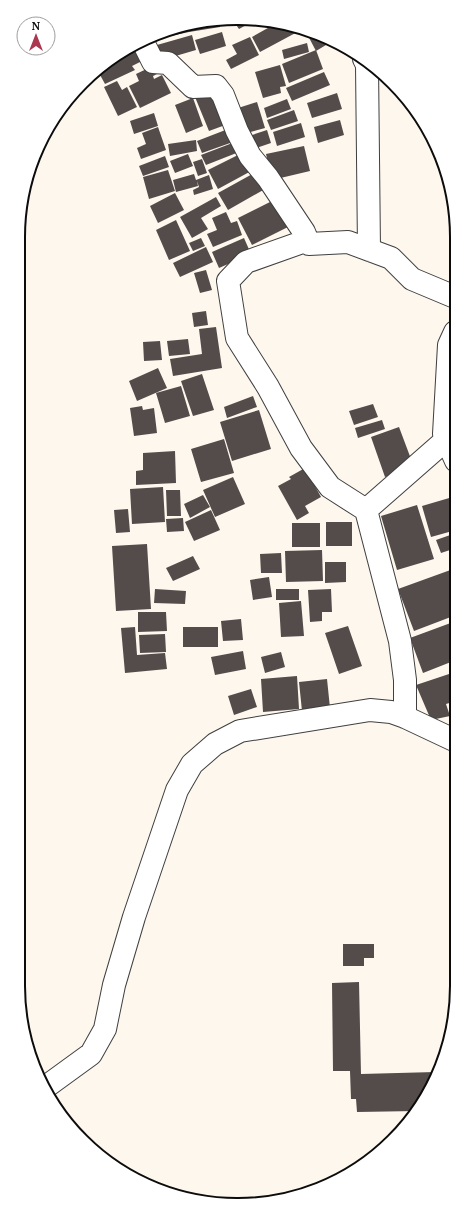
<svg xmlns="http://www.w3.org/2000/svg" width="475" height="1223" font-family="'PT Serif',serif">
	<rect width="100%" height="100%" fill="#fdf7ed"/>
	<path fill="#534c4a" d="M209,20l10,1 1,6 -31,5v-5z
		M234,22h14l2,1 -11,6z
		M275,24l20,2 5,2 1,2 -41,22 -8,-15z
		M188,27l1,5 -37,8v-1z
		M305,30l18,8 8,4 -15,9z
		M222,32l4,14 -26,8 -5,-14z
		M192,35l4,15 -41,12 -5,-15z
		M250,37l9,18 -28,14 -5,-9 11,-6 -5,-9z
		M307,43l2,9 -25,7 -2,-9z
		M139,44l7,15 -14,7 3,4 -30,14 -6,-11 29,-26z
		M316,50l7,19 -34,14 -7,-19z
		M155,65l4,8 -6,3 1,3 8,-4 9,18 -31,15 -11,-22 10,-5 -3,-7z
		M280,65l6,21 -6,1 1,6 -18,5 -8,-26z
		M324,72l6,13 -38,16 -6,-13z
		M117,81l5,9 5,-3 10,20 -19,9 -14,-29z
		M214,90l14,34 -19,7 -14,-34z
		M337,93l5,16 -30,9 -5,-15z
		M193,98l10,28 -17,7 -11,-28z
		M287,99l4,10 -24,9 -3,-10z
		M257,102l8,26 -22,6 -8,-25z
		M294,110l4,11 -27,9 -4,-10z
		M154,113l4,13 -24,8 -4,-13z
		M340,120l4,15 -26,8 -4,-16z
		M301,123l4,14 -28,9 -4,-14z
		M158,127l8,23 -25,9 -4,-11 9,-4 -4,-11z
		M228,129l5,13 -31,11 -5,-12z
		M267,130l4,13 -21,7 -4,-13z
		M196,140l1,11 -27,5 -2,-12z
		M235,142l4,10 -33,13 -5,-10z
		M304,146l6,25 -38,9 -6,-26z
		M244,152l9,18 -35,19 -10,-19z
		M188,154l5,12 -18,7 -5,-12z
		M165,156l4,11 -26,9 -4,-10z
		M202,159l5,14 -9,3 -5,-14z
		M168,170l7,21 -26,8 -6,-22z
		M256,172l9,17 -37,21 -10,-17z
		M194,174l2,6 13,-5 4,14 -19,6 -1,-5 6,-3 -2,-6 1,5 -22,6 -3,-12z
		M175,193l9,17 -26,13 -8,-17z
		M216,197l5,9 -20,12 7,11 -16,9 -12,-21z
		M276,199l14,27 -38,19 -14,-27z
		M226,212l5,11 6,-2 5,14 -29,12 -6,-13 10,-4 -5,-12z
		M176,220l14,31 -21,9 -13,-30z
		M201,238l4,8 -12,5 -4,-8z
		M244,238l7,16 -32,14 -7,-16z
		M206,247l7,15 -33,15 -7,-14z
		M206,270l6,20 -12,3 -6,-20z
		M206,311l2,14 -14,2 -2,-14z
		M216,327l6,41 -49,8 -3,-17 32,-5 -3,-25z
		M188,339l2,15 -21,2 -2,-15z
		M160,341l2,19 -18,1 -1,-19z
		M158,368l9,20 -30,13 -8,-20z
		M202,374l12,36 -21,6 -12,-35z
		M181,386l9,30 -25,7 -9,-30z
		M253,396l4,11 -30,11 -3,-11z
		M373,404l5,13 -24,8 -5,-14z
		M142,406l1,4 11,-2 3,25 -23,3 -4,-28z
		M259,410l12,39 -39,12 -12,-39z
		M382,420l3,9 -27,9 -3,-10z
		M399,427l15,40 -29,10 -14,-40z
		M224,439l10,34 -33,9 -10,-33z
		M175,451l1,32 -40,2v-14l7,-1v-17z
		M305,468l16,29 -16,9 4,7 -12,7 -19,-34 13,-7 -2,-2z
		M233,477l12,27 -30,13 -12,-27z
		M163,487l2,35 -33,2 -2,-35z
		M166,490h14l1,26h-14z
		M203,495l7,12 -20,11 -6,-14z
		M456,496v34l-25,7 -9,-31z
		M417,505l17,54 -37,11 -16,-54z
		M128,509l2,23 -14,1 -2,-23z
		M211,510l9,20 -26,11 -9,-19z
		M183,518l1,13 -17,1 -1,-13z
		M326,522h26v24h-26z
		M292,523h28v24h-28z
		M456,533v15l-15,5 -5,-13z
		M147,544l4,65 -35,2 -4,-65z
		M322,550l1,31 -37,1 -1,-31z
		M281,553l1,20h-21l-1,-19z
		M193,556l7,13 -27,12 -7,-13z
		M325,562h21v20l-21,1z
		M456,568v47l-42,16 -16,-42z
		M269,577l3,20 -19,3 -3,-20z
		M155,589l31,2 -1,13 -31,-1z
		M276,589h23v11h-23z
		M331,589l1,23h-10v9l-12,1 -2,-32z
		M301,601l3,35 -23,1 -2,-34z
		M138,612h28l1,19 -29,1z
		M241,619l2,21 -20,1 -2,-20z
		M456,621v39l-33,13 -13,-35z
		M348,626l14,40 -23,8 -14,-41z
		M135,627l2,28 28,-2 2,16 -42,4 -4,-45z
		M183,627h35v20h-35z
		M165,634l1,18 -26,1 -1,-18z
		M243,651l3,18 -31,6 -4,-18z
		M281,652l4,15 -20,6 -4,-16z
		M455,672l1,4v25l-10,3 4,12 -19,4 -15,-35z
		M297,676l2,33 -36,3 -2,-33z
		M327,679l3,29 -28,3 -3,-29z
		M251,689l6,18 -23,8 -6,-19z
		M456,703v22l-7,-19z
		M343,944h31v14h-10v8h-21z
		M359,982l2,92 74,-2 -19,39 -59,1 -1,-13h-5l-1,-28h-17l-1,-88z"/>
	<g fill="none" stroke-linecap="round" stroke-linejoin="round">
		<g stroke="#3f3f3f" stroke-width="24">
			<path id="minor" d="M143,42l10,20 15,1 25,24 23,-1 7,9 14,36 13,25 18,22 36,54 5,12 39,-2 43,16 21,21 43,18
				M364,59l3,6 2,185
				M308,240l-62,22 -18,19 9,57 31,49 33,61 29,39 36,23
				M455,332l-6,13 -5,89 12,27
				M405,717v-37l-5,-39 -34,-131 81,-71
				M47,1086l44,-32 14,-25 9,-44 20,-68 43,-127 15,-26 23,-20 25,-13 130,-21 21,2 14,5 51,24"/>
		</g>
		<use href="#minor" stroke="#fff" stroke-width="22"/>
	</g>
	<path d="M0 0H475V1223H0ZM237 25H238A212 212 0 0 1 450 237V986A212 212 0 0 1 238 1198H237A212 212 0 0 1 25 986V237A212 212 0 0 1 237 25Z" fill="#fff" fill-rule="evenodd"/>
	<path fill="none" stroke="#0c0c0c" stroke-width="2" d="M237 25H238A212 212 0 0 1 450 237V986A212 212 0 0 1 238 1198H237A212 212 0 0 1 25 986V237A212 212 0 0 1 237 25Z"/>
	<g transform="translate(36 36)"><circle r="19" fill="#ffffff" stroke="#9e9e9e"/>
	<path d="M0-3L7 15L0 10L-7 15Z" fill="#aa3650"/>
	<text y="-6" font-size="11" font-weight="bold" text-anchor="middle" fill="#0c0c0c">N</text>
	</g>
</svg>
